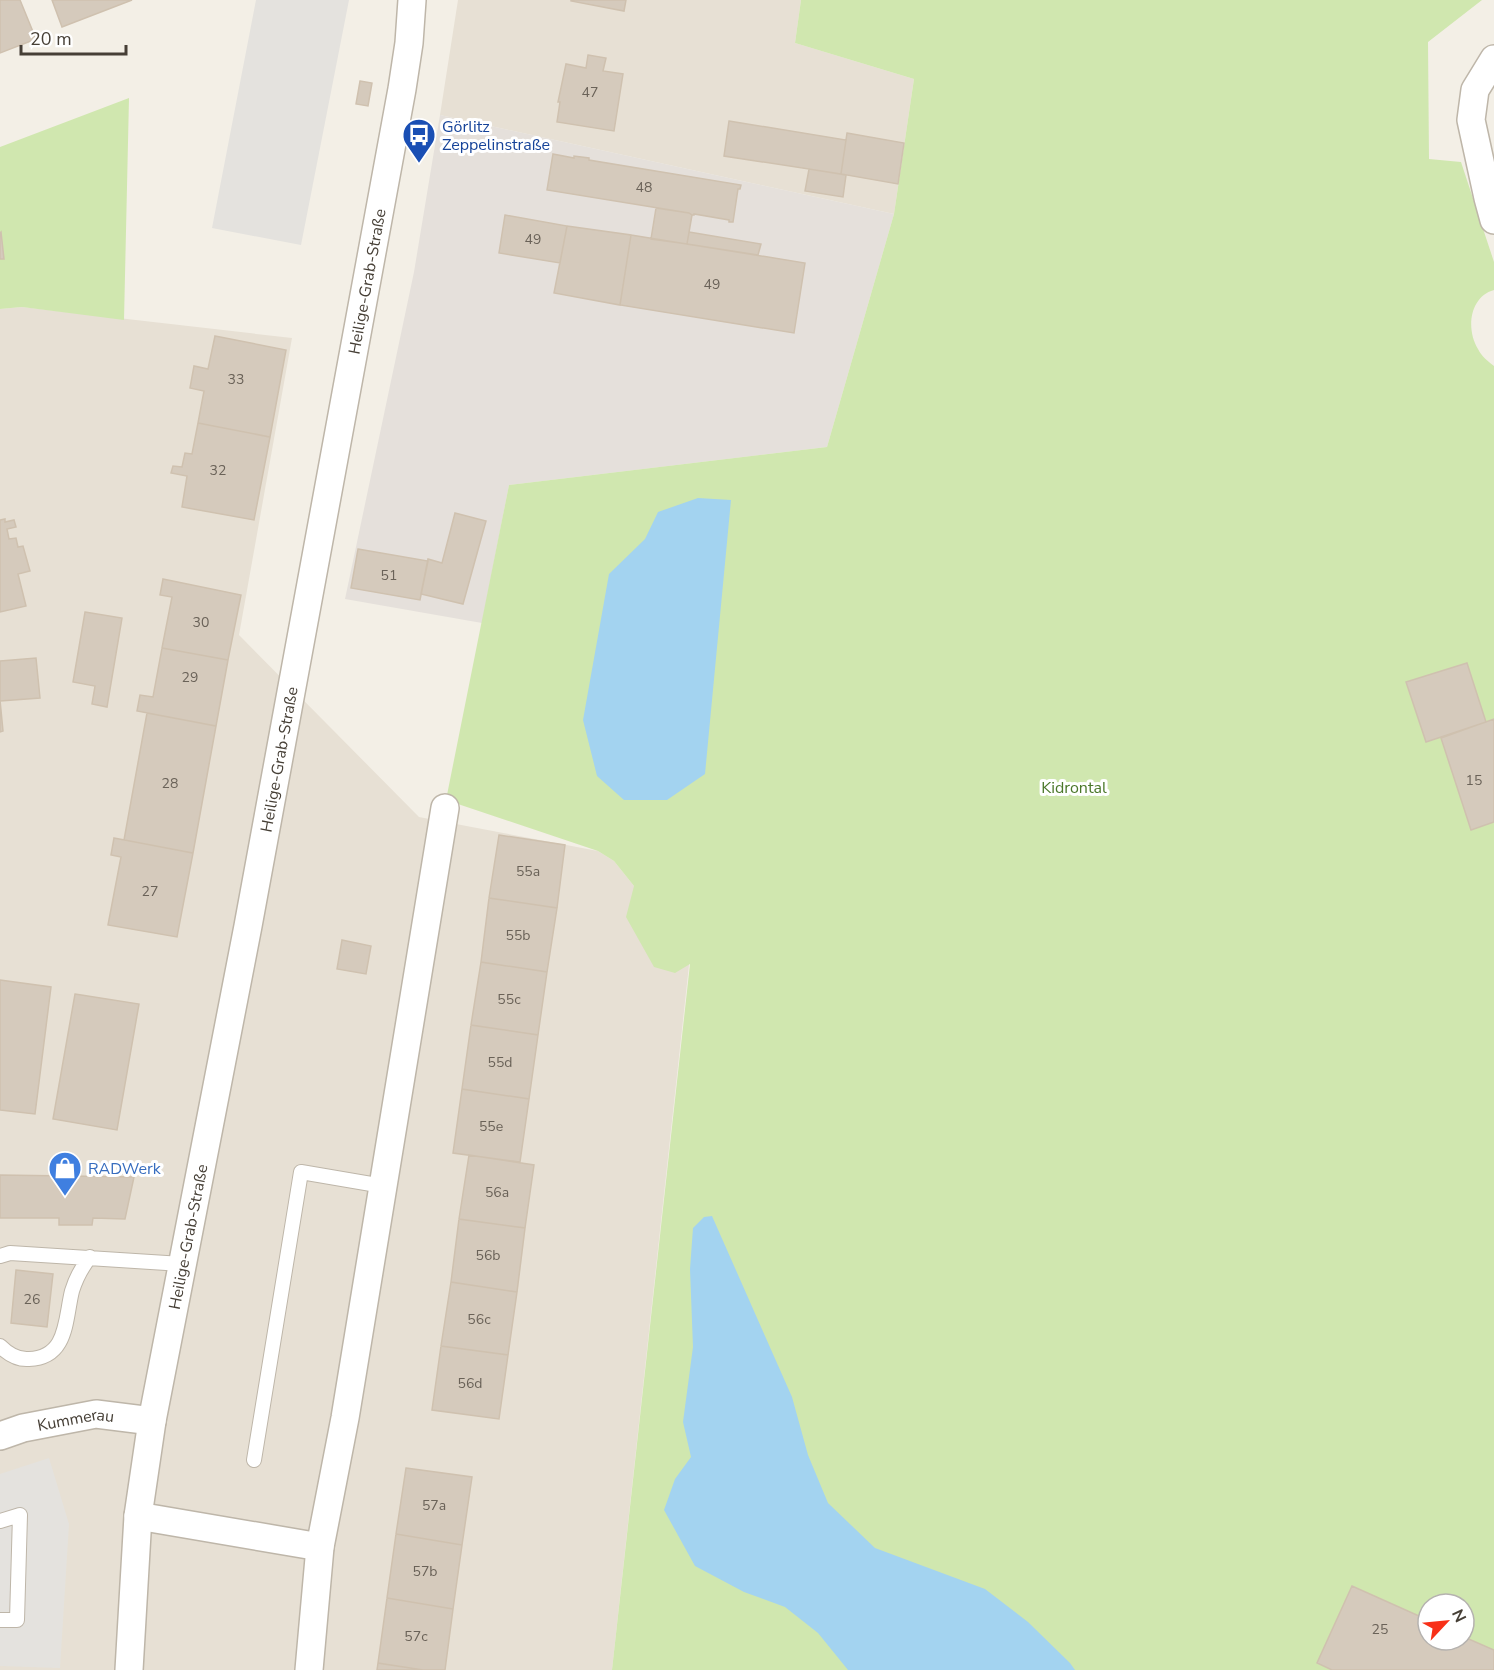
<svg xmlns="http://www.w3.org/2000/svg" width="1494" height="1670" font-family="'Nunito Sans',sans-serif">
	<rect width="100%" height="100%" fill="#f3efe6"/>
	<path fill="#e7e0d4" d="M458,0h343l-6,43 119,36 -20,135 -454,-99z
		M22,307l270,31 -53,297 180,182 179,34 16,10 76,95 -78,714h-612v-1361z"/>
	<path fill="#e5e0db" d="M440,115l454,99 -67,233 -318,38 -27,138 -137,-24 69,-327z"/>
	<path fill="#d0e7af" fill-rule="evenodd" d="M801,0h681l-54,42 1,117 32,3 33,100v28c-25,7 -28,40 -16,59 3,7 11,13 16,17v1304h-882l78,-706 -15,9 -21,-6 -28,-50 8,-31 -20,-25 -16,-10 -152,-51 63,-315 318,-38 67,-233 20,-135 -119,-36zM1428,1604h36v36h-36z
		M129,98l-5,222 -102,-13 -22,2v-162z"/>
	<path fill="#e4e2de" d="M256,0h93l-48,245 -89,-17z
		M49,1458l20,66 -9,144 -60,-2v-192z"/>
	<path fill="#a3d3f0" d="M698,498l33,2 -26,274 -38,26h-43l-27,-24 -14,-56 26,-146 36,-35 13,-27z
		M712,1216l80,181 16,58 20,48 47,45 110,41 43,33 42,41 5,7h-227l-30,-37 -33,-26 -41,-15 -49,-26 -31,-56 11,-31 16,-22 -8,-35 10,-75 -3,-78 3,-41 11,-11z"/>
	<path fill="#d5cabc" stroke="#cfc1af" stroke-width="1.5" d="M0,0h20l16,39 -36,14z
		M52,0h80l-70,27z
		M571,0h55l-2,11 -53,-10z
		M588,55l18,3 -3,13 20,3 -9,57 -57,-9 3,-20h-2l8,-38 20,4z
		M360,81l12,2 -4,23 -12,-2z
		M729,121l117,19 -5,34 -117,-18z
		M847,133l57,10 -6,41 -57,-10z
		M553,154l21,4v-2l15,2v2l152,25 -1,4h-2l-5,33h-4v-2l-35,-6v1h-2l-3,-2 -142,-23z
		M809,169l37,6 -3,22 -38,-6z
		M656,208l33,5 3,2 -5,29 -36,-5z
		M505,215l62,11 -7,37 -61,-10z
		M567,226l64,9 -11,70 -66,-12z
		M1,232l3,27h-4v-26z
		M689,232l72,12 -3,11 -71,-11z
		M631,235l174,28 -11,70 -174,-28z
		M215,336l71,14 -16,87 -72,-14 6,-32 -14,-3 4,-22 14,3z
		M198,423l72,14 -16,83 -72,-13 5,-31 -16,-3 2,-7 9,1 3,-14 7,1z
		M455,513l31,8 -23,83 -42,-10 7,-35 14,4z
		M5,519v3l9,-2 2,7 -9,2 2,10 7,-1 2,9 5,-1 7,25 -12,3 8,32 -26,6v-92z
		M358,549l70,12 -8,39 -69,-12z
		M163,579l78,16 -13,65 -66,-12 10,-51 -12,-2z
		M85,612l37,6 -15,89 -15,-3 3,-18 -22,-4z
		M162,648l66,12 -12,66 -79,-15 3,-16 13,2z
		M36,658l4,40 -40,3v-40z
		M1467,663l19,59 -60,20 -20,-60z
		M0,700l3,31 -3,1z
		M147,713l69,13 -23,127 -69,-13z
		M1494,719v103l-23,8 -30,-92z
		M499,835l66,10 -8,63 -68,-10z
		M114,838l79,15 -16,84 -69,-12 13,-68 -10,-2z
		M489,898l68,10 -10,64 -66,-10z
		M342,940l29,6 -5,28 -29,-5z
		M481,962l66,10 -9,63 -67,-10z
		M0,980l51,7 -16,127 -35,-4z
		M75,994l64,10 -22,126 -64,-11z
		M471,1025l67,10 -9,64 -67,-10z
		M462,1089l67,10 -9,63 -67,-9z
		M469,1155l65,10 -9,63 -66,-9z
		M0,1175l134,2 -9,42 -32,-1 -1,7h-33v-7h-59z
		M459,1219l66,9 -8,64 -66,-10z
		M16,1270l37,4 -6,53 -36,-4z
		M451,1282l66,10 -9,63 -67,-9z
		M441,1346l67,9 -9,64 -67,-9z
		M406,1468l66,9 -10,68 -66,-11z
		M396,1534l66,11 -9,64 -66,-11z
		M1352,1586l76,34v20h36v-3l30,13v20h-162l-15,-7z
		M387,1598l66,11 -8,61h-22l-45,-7z
		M378,1663l45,7h-46z"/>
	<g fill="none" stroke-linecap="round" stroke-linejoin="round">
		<g stroke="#beb6a9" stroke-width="16">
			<path id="lane" d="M0,1256l10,-3 172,11
				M0,1346c8,8 18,14 29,13 39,-1 36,-40 43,-68 4,-13 10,-24 18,-34
				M254,1460l47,-288 82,14
				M0,1521l20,-6 -3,105h-17"/>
		</g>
		<g stroke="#beb6a9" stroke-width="30">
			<g id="street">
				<path d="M1494,59l-19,31 -4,30 17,78 6,22"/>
				<path id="s1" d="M0,1436l23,-8 73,-14 56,7"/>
				<path d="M138,1516l182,31"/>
				<path id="s2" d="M129,1670l9,-154 14,-95 96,-495 154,-837 7,-46 3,-43"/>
				<path d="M309,1670l11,-123 25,-129 100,-610"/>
			</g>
		</g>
		<use href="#lane" stroke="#fff" stroke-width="14"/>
		<use href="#street" stroke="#fff" stroke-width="27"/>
	</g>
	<defs>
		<g id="bus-pin" transform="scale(1.725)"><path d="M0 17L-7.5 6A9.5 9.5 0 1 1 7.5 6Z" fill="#1a4fb4" stroke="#fff"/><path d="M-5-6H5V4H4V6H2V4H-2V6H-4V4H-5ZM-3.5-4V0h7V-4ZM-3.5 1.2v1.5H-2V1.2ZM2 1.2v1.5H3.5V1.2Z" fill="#fff"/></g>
		<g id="shop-pin" transform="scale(1.725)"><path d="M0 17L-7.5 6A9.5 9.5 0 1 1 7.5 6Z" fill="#3f7fe0" stroke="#fff"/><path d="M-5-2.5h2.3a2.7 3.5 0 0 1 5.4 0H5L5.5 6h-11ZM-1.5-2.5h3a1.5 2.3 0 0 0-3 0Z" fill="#fff"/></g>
	</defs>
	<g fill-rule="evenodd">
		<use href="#bus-pin" x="419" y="135"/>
		<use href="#shop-pin" x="65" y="1168"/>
	</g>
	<g text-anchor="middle" stroke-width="6" stroke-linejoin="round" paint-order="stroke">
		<g font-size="14" fill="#6a6258">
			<text x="590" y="97">47</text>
			<text x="644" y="192">48</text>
			<text x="533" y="244">49</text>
			<text x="712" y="289">49</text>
			<text x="236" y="384">33</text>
			<text x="218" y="475">32</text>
			<text x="389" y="580">51</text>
			<text x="201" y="627">30</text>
			<text x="190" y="682">29</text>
			<text x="1474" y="785">15</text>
			<text x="170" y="788">28</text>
			<text x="528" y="876">55a</text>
			<text x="150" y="896">27</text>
			<text x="518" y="940">55b</text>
			<text x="509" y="1004">55c</text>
			<text x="500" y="1067">55d</text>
			<text x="491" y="1131">55e</text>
			<text x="497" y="1197">56a</text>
			<text x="488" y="1260">56b</text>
			<text x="32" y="1304">26</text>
			<text x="479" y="1324">56c</text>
			<text x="470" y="1388">56d</text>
			<text x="434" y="1510">57a</text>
			<text x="425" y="1576">57b</text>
			<text x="1380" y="1634">25</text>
			<text x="416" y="1641">57c</text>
		</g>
		<g font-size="16" fill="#164399" stroke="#fff" text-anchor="start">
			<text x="442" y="132">Görlitz<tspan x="442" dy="18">Zeppelinstraße</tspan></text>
		</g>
		<g font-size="16" fill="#463f36" stroke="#fff">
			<text dy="6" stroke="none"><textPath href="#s2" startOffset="1410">Heilige-Grab-Straße</textPath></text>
			<text dy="6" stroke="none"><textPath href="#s2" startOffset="924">Heilige-Grab-Straße</textPath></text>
			<text dy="6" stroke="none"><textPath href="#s2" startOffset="438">Heilige-Grab-Straße</textPath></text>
			<text dy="6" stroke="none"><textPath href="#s1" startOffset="78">Kummerau</textPath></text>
		</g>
		<g font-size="16" fill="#4a7729" stroke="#fff">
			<text x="1074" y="793">Kidrontal</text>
		</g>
		<g font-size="16" fill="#366cbe" stroke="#fff" text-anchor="start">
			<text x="88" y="1174">RADWerk</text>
		</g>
	</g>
	<g transform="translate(1446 1622) rotate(64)"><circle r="28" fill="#ffffff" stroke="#b5b2af" stroke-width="1.5"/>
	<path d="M0-4.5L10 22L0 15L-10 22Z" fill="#f83018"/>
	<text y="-9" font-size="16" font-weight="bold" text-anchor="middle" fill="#463f36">N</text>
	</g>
	<path d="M21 45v9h105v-9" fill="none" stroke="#463f36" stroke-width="3"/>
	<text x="30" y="45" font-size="18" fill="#463f36" stroke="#ffffff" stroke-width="4.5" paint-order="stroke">20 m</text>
</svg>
